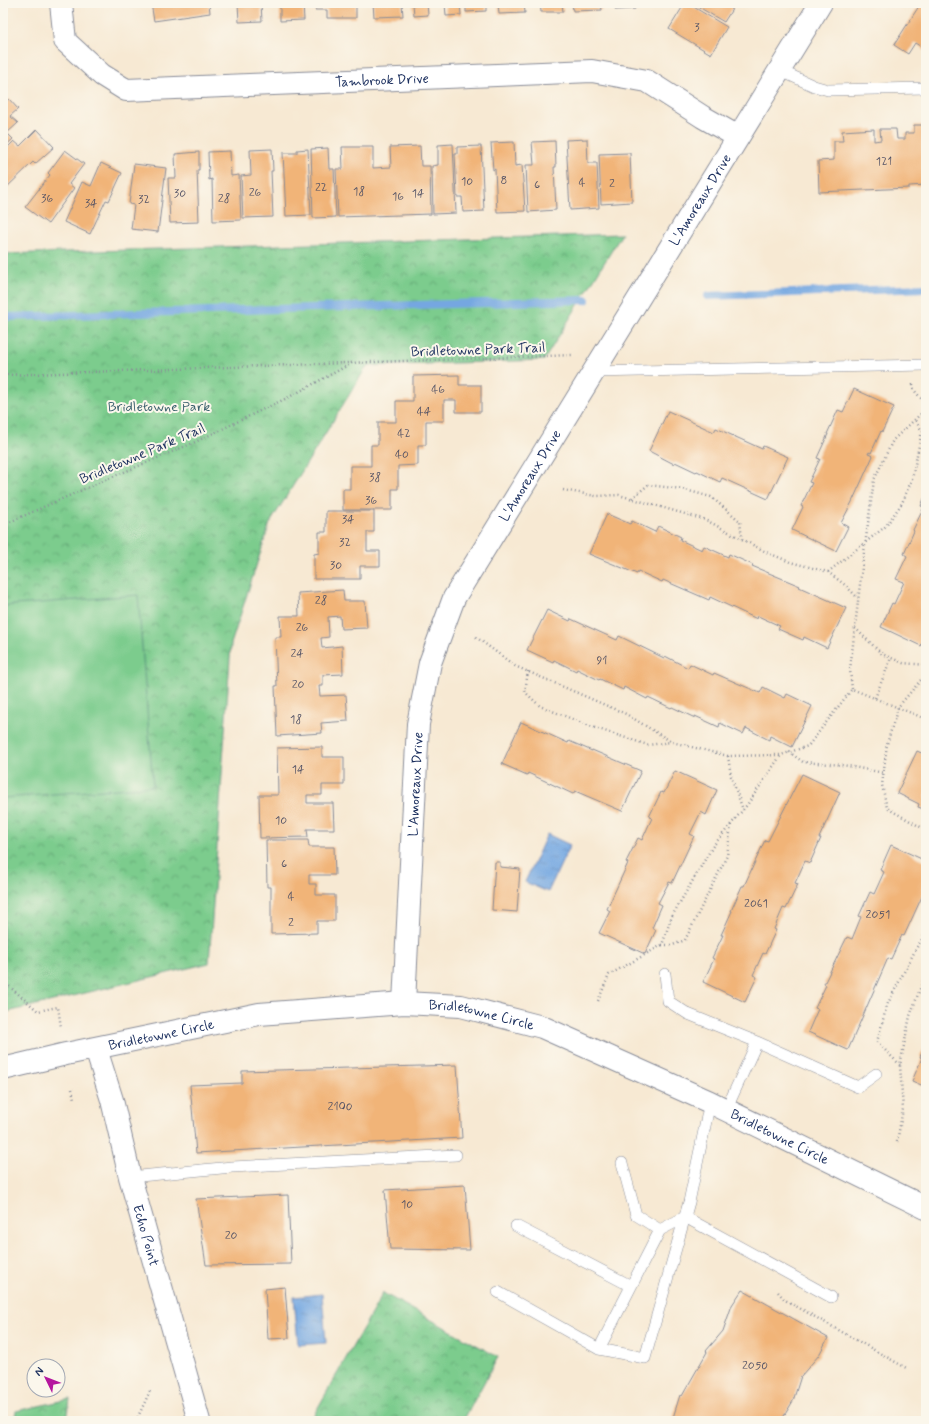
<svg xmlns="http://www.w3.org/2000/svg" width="929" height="1424" font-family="Mynerve,sans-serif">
	<defs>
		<pattern id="park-crowns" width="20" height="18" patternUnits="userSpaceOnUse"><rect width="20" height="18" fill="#7bcc8d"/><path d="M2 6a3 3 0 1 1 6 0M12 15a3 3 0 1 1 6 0" fill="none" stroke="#64a676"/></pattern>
		<pattern id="water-ripples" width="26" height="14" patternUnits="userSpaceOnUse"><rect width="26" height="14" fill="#75a7e1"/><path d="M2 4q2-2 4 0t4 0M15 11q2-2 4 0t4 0" fill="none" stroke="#5f88ba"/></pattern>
	</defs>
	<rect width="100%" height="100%" fill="#fbf7ec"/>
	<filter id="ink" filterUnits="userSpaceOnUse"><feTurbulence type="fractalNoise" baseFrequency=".025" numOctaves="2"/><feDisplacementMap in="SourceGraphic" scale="8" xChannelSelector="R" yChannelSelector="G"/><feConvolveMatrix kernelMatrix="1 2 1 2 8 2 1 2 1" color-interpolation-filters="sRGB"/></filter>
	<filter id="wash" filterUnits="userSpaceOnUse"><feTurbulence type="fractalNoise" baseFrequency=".012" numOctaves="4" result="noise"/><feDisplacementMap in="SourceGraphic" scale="16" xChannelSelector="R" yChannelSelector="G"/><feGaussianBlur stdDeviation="0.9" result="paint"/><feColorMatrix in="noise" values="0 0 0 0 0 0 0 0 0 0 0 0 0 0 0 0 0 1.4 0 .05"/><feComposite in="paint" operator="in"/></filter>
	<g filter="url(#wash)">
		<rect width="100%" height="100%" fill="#f7e9d3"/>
		<path fill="url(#park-crowns)" stroke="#4b7e76" d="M622,234l-78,126 -177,6 -97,157 -39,121 -22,319 -206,50v-759z
			M383,1293l115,64 -35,64h-149l-3,-1z
			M70,1399l-3,22h-53l2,-10z"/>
		<path fill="#7bcc8d" stroke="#4b7e76" d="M138,595l15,191 -150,12v-192z"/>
		<path fill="url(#water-ripples)" stroke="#486ba0" d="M547,834l23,11 -22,47 -23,-10z
			M322,1294l4,49 -28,2 -4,-48z"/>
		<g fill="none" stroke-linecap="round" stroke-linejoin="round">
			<path stroke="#75a7e1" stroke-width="8" d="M708,296l218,-8
				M3,317l583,-17"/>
		</g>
		<g id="blocks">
			<path fill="#f1b478" d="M151,3h58l1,10 -56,8z
				M238,3h23l1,18 -23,1z
				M280,3h23l1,17 -24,1z
				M315,3h41v15h-29v-8h-12z
				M373,3h29l1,13 -29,1z
				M413,3h14l1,12 -14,1z
				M445,3h15l1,12 -15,1z
				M462,3h27v1h-3v7l-20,1v-7h-4z
				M498,3h26l1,10 -26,1z
				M540,3h22l1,9h-22z
				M572,3h29l1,7 -29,1z
				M615,3h20v6l-20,1z
				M685,3h2l40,24 -16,27 -42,-25z
				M692,3h44l-12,19z
				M921,3h5v49l-4,-3 1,-1 -8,-5 -7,11 -14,-9z
				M3,64l5,24 -5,1z
				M9,99l9,10 -8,7 8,7 -11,10 6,6 -10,9v-44z
				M914,125h12v60l-17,1v2l-90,4 -1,-31 16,-1v-19h9l-1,-10 32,-2v12l7,-1 -1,-11h16l1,10h8v-6h9z
				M37,129l17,18 -19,17 -2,-2 -30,29v-39l11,-11 6,5z
				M587,139l1,24h9l2,45 -29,2 -4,-70z
				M555,141l1,26h-2l2,43 -28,2 -2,-47h8l-2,-23z
				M514,142l1,24 7,-1 3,46 -28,1 -2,-43 -2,1 -2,-27z
				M453,144l3,69 -23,1 -1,-48 6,-1v-20z
				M420,146l1,20h9l1,48 -93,3 -2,-48h7l-1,-22h31v21l18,-1 -1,-20z
				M481,146l3,65 -21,1 -1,-15h-5l-2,-43h2v-7z
				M328,148l1,21h5l2,48 -23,1 -2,-69z
				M272,149l1,22h-2l2,46 -30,1 -2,-42 10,-1 -1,-25z
				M308,149l3,66 -25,1 -3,-63h14v-3z
				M65,150l19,14 -15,20 5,4 -26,36 -23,-17 25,-32 -2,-2z
				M230,151l1,25 8,-1 2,45 -28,1 -1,-42 -3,1 -1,-28z
				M199,152v18h-2l2,52 -29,1 -2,-45h8l-1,-24z
				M630,153l2,49 -31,2 -2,-50z
				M101,163l21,10 -13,28 -3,-1 -16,34 -26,-12 18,-40 9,4z
				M134,164l32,4 -8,64 -27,-3 3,-24 -5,-1z
				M459,375v10h22v27h-25v-12h-12v21h-18v24h-8v20l-20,1v23h-6v21h-49v-21h7v-23h21v-21h7v-23h18v-21h17v-25z
				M854,389l40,18 -12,25 -1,-1 -10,22 -2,-1 -1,2 5,2 -21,46 -11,21 7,4 -12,24 -44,-21 11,-23 -2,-1 11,-23 -3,-1 11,-23 -3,-1 11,-24h-1l11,-24 5,2z
				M668,411l46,21 2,-4 46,21 1,-3 25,11 -20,42 -46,-21 -2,4 -23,-11 -1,1 -21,-10 -1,2 -25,-13z
				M926,494v140l-5,12 -40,-19 11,-24 2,1 10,-22 -8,-3 11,-23 -3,-2 10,-23 -1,-1 11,-23 -3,-1z
				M326,511h48v21h-7v19h13v15h-20v13h-46v-25l5,-1v-21h7z
				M607,514l23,10 2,-3 23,11 3,-6 23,11 -1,3 22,10 2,-4 24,11 1,-3 24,11 -1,1 48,20 -1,1 47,21 -19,40 -23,-11 -1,3 -25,-11 2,-3 -22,-10 -1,3 -47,-22 -1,3 -46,-20 -1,2 -24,-11 -1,3 -48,-20z
				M343,590l1,11h21l2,27 -26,1 -1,-13 -12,1 1,20 -8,1 1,10 20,-2 1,28 -20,1v11h-4l1,10 26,-1 2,26 -27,2 1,10 -45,3 -2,-50h2l-2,-49h6l-1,-21h19l-1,-23z
				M547,610l23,11 1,-2 46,21 2,-4 45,22 1,-2 23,12 2,-4 23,11 1,-2 46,20 3,-6 22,11 2,-4 25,12 -20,41 -22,-11 -1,4 -23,-12 -3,6 -23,-11 -1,4 -24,-11v2l-23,-11 -1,1 -23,-11 -1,2 -23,-12 -1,3 -23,-11 -1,1 -22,-11 -1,2 -22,-11 -1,2 -26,-12z
				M521,722l47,21 1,-2 23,10v-1l49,21 -19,40 -47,-20 -2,3 -45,-21 -1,2 -25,-11z
				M322,747v10h22v28h-22v10h-15v8h26l1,26h-27l1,8 -48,1 -1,-43h19l-1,-47z
				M917,751l9,4v55l-8,-3 1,-3 -22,-11z
				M675,771l42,19 -11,25 -5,-3 -11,22 4,2 -22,47 -3,-1 -11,21 4,2 -10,23 4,2 -11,24 -46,-21 11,-22 -3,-2 21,-46 -2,-1 12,-24 4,2 10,-22 -3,-1 12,-25 3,1z
				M802,774l38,18 -21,46h2l-11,25 -5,-2 -10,22 3,1 -12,25 -3,-1 -9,21 2,1 -11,24 -2,-1 -10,22 4,2 -12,25 -42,-20 11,-23 -2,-1 11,-23h-2l11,-24h-1l11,-25h2l21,-46 3,1z
				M266,840h42l1,7h25l1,28h-26v9h7v11h19v26h-18v12l-46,1v-47h-4z
				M891,845l35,16v21l-3,7 2,1 -21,46 -2,-1 -11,24 -3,-1 -40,92 -40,-18 10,-23 -3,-1 11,-23 -2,-1 23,-47 5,2 9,-22 -2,-1 11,-24 4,2 10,-22 -4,-2z
				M495,862h5v5l20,2 -3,43 -25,-2z
				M926,1044v43l-14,-6 10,-23 -2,-1z
				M457,1065l5,73 -266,15 -6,-68 52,-2v-12z
				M465,1185l5,65 -80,-1 -5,-59z
				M288,1195l3,69 -85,1 -10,-66z
				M285,1287l4,51 -21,1 -3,-50z
				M742,1290l86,48 -9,17 -18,21 -8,25 -12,20h-109l8,-26 2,1 25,-44 -1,-1 17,-20 9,-26z"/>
		</g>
	</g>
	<g filter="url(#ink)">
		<use href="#blocks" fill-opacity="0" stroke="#898c98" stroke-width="1"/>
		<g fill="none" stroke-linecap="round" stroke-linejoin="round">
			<g stroke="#898c98" stroke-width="12">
				<path id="lane" d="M779,70l35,16 14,4 98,-2
					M593,372l333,-7
					M665,974l3,27 20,13 69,28 101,45 18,-13
					M726,1110l31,-68
					M622,1163l14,52 24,15
					M130,1177l102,-10 224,-12
					M516,1226l115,60
					M498,1292l101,57 46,9 44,-156 21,-100
					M599,1349l61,-119 25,-13 146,80"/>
			</g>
			<g stroke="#898c98" stroke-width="24">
				<g id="street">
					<path id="s1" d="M61,3l4,38 37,34 24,15 466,-19 55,10 56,36 35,20"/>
					<path id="s2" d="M96,1049l16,51 18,77 69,244"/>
				</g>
			</g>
			<g stroke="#898c98" stroke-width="24">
				<g id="secondary">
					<path id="s3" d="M404,1003l14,-279 12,-61 24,-65 367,-595"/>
					<path id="s4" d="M3,1069l63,-15 193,-40 145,-11 57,3 81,21 168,75 216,106"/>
				</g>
			</g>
			<path stroke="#898c98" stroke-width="2.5" stroke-dasharray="1 3" stroke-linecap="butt" d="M3,375l571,-20
				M913,384c0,10 10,13 13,22
				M563,490l33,6 23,-1 87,25 60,32 24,10 38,10 17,13 13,13
				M632,498l16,-13 34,4 29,8 29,24 2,18
				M3,525l88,-39 102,-43 100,-48 59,-32
				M828,572l58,-46 16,-23 10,-24 10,-48 -7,-11
				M855,628l27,26 21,9 23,2
				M476,637l39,29 111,48 46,28 56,14 53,-1 27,-9 44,-57 74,30
				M528,671l-3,21 15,14 52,21 56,18 23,-3
				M926,674l-28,33 -11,37 -5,41 5,23 39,22
				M852,689l-2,-19 12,-103 12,-87 19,-40 33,-31
				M875,698l16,-40
				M789,752l14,10 40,3 41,8
				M728,756l3,20 12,34
				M662,945h11l12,-5 42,-84 4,-31
				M3,981l35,30 20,-4 3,20
				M598,1001l11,-26 53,-30 10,-29 41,-70 34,-41 34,-50
				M900,1065l-23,-23 10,-37 30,-58 9,-14
				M72,1089l2,10
				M897,1142l6,-33 -3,-44 10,-49 16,-43
				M778,1292l7,8 123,69
				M136,1421l14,-30"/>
			<use href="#lane" stroke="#fff" stroke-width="11"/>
			<use href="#street" stroke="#fff" stroke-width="22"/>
			<use href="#secondary" stroke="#fff" stroke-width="22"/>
		</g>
	</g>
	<g text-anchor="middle" stroke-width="4" stroke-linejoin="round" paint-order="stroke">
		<g font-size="12" fill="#505064">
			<text x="697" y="31">3</text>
			<text x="884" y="165">121</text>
			<text x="504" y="184">8</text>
			<text x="467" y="185">10</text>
			<text x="582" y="186">4</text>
			<text x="612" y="187">2</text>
			<text x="537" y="188">6</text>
			<text x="321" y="191">22</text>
			<text x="359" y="195">18</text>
			<text x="255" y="196">26</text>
			<text x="180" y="197">30</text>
			<text x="418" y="197">14</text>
			<text x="398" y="200">16</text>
			<text x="47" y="202">36</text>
			<text x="224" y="202">28</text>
			<text x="144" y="203">32</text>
			<text x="91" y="207">34</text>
			<text x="438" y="393">46</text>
			<text x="424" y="415">44</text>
			<text x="404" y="437">42</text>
			<text x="402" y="458">40</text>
			<text x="375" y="481">38</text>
			<text x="371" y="504">36</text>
			<text x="348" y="523">34</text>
			<text x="345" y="546">32</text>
			<text x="336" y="569">30</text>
			<text x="321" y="604">28</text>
			<text x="302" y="631">26</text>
			<text x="297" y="657">24</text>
			<text x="602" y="664">91</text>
			<text x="298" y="688">20</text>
			<text x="296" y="723">18</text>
			<text x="298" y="773">14</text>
			<text x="281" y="824">10</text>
			<text x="284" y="867">6</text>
			<text x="291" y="900">4</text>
			<text x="756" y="907">2061</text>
			<text x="878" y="918">2051</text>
			<text x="291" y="926">2</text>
			<text x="340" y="1110">2100</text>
			<text x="407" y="1208">10</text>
			<text x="231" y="1239">20</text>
			<text x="755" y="1369">2050</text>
		</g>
		<g font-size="14" fill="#1b2f5e" stroke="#fbf7ec">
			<text dy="5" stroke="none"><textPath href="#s1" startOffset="373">Tambrook Drive</textPath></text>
			<text dy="5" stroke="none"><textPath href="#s3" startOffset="879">L'Amoreaux Drive</textPath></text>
			<text transform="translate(478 349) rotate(-2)" y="5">Bridletowne Park Trail</text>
			<text transform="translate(142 453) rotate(-23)" y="5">Bridletowne Park Trail</text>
			<text dy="5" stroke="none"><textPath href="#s3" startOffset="555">L'Amoreaux Drive</textPath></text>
			<text dy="5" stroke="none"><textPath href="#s3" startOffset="219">L'Amoreaux Drive</textPath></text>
			<text dy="5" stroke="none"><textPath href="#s4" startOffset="486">Bridletowne Circle</textPath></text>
			<text dy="5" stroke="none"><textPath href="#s4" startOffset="162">Bridletowne Circle</textPath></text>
			<text dy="5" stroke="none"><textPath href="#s4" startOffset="810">Bridletowne Circle</textPath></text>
			<text dy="5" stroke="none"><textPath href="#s2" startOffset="193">Echo Point</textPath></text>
		</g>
		<g font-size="14" fill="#385e6c" stroke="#fbf7ec">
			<text x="159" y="411">Bridletowne Park</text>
		</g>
	</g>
	<rect width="929" height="1424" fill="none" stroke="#fbf7ec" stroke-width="16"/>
	<g transform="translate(46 1378) rotate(313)"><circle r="19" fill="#fbf7ec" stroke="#a1a7b3"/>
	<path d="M0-3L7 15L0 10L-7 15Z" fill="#b5179e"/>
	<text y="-6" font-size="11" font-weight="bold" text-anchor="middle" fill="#1b2f5e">N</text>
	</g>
</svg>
